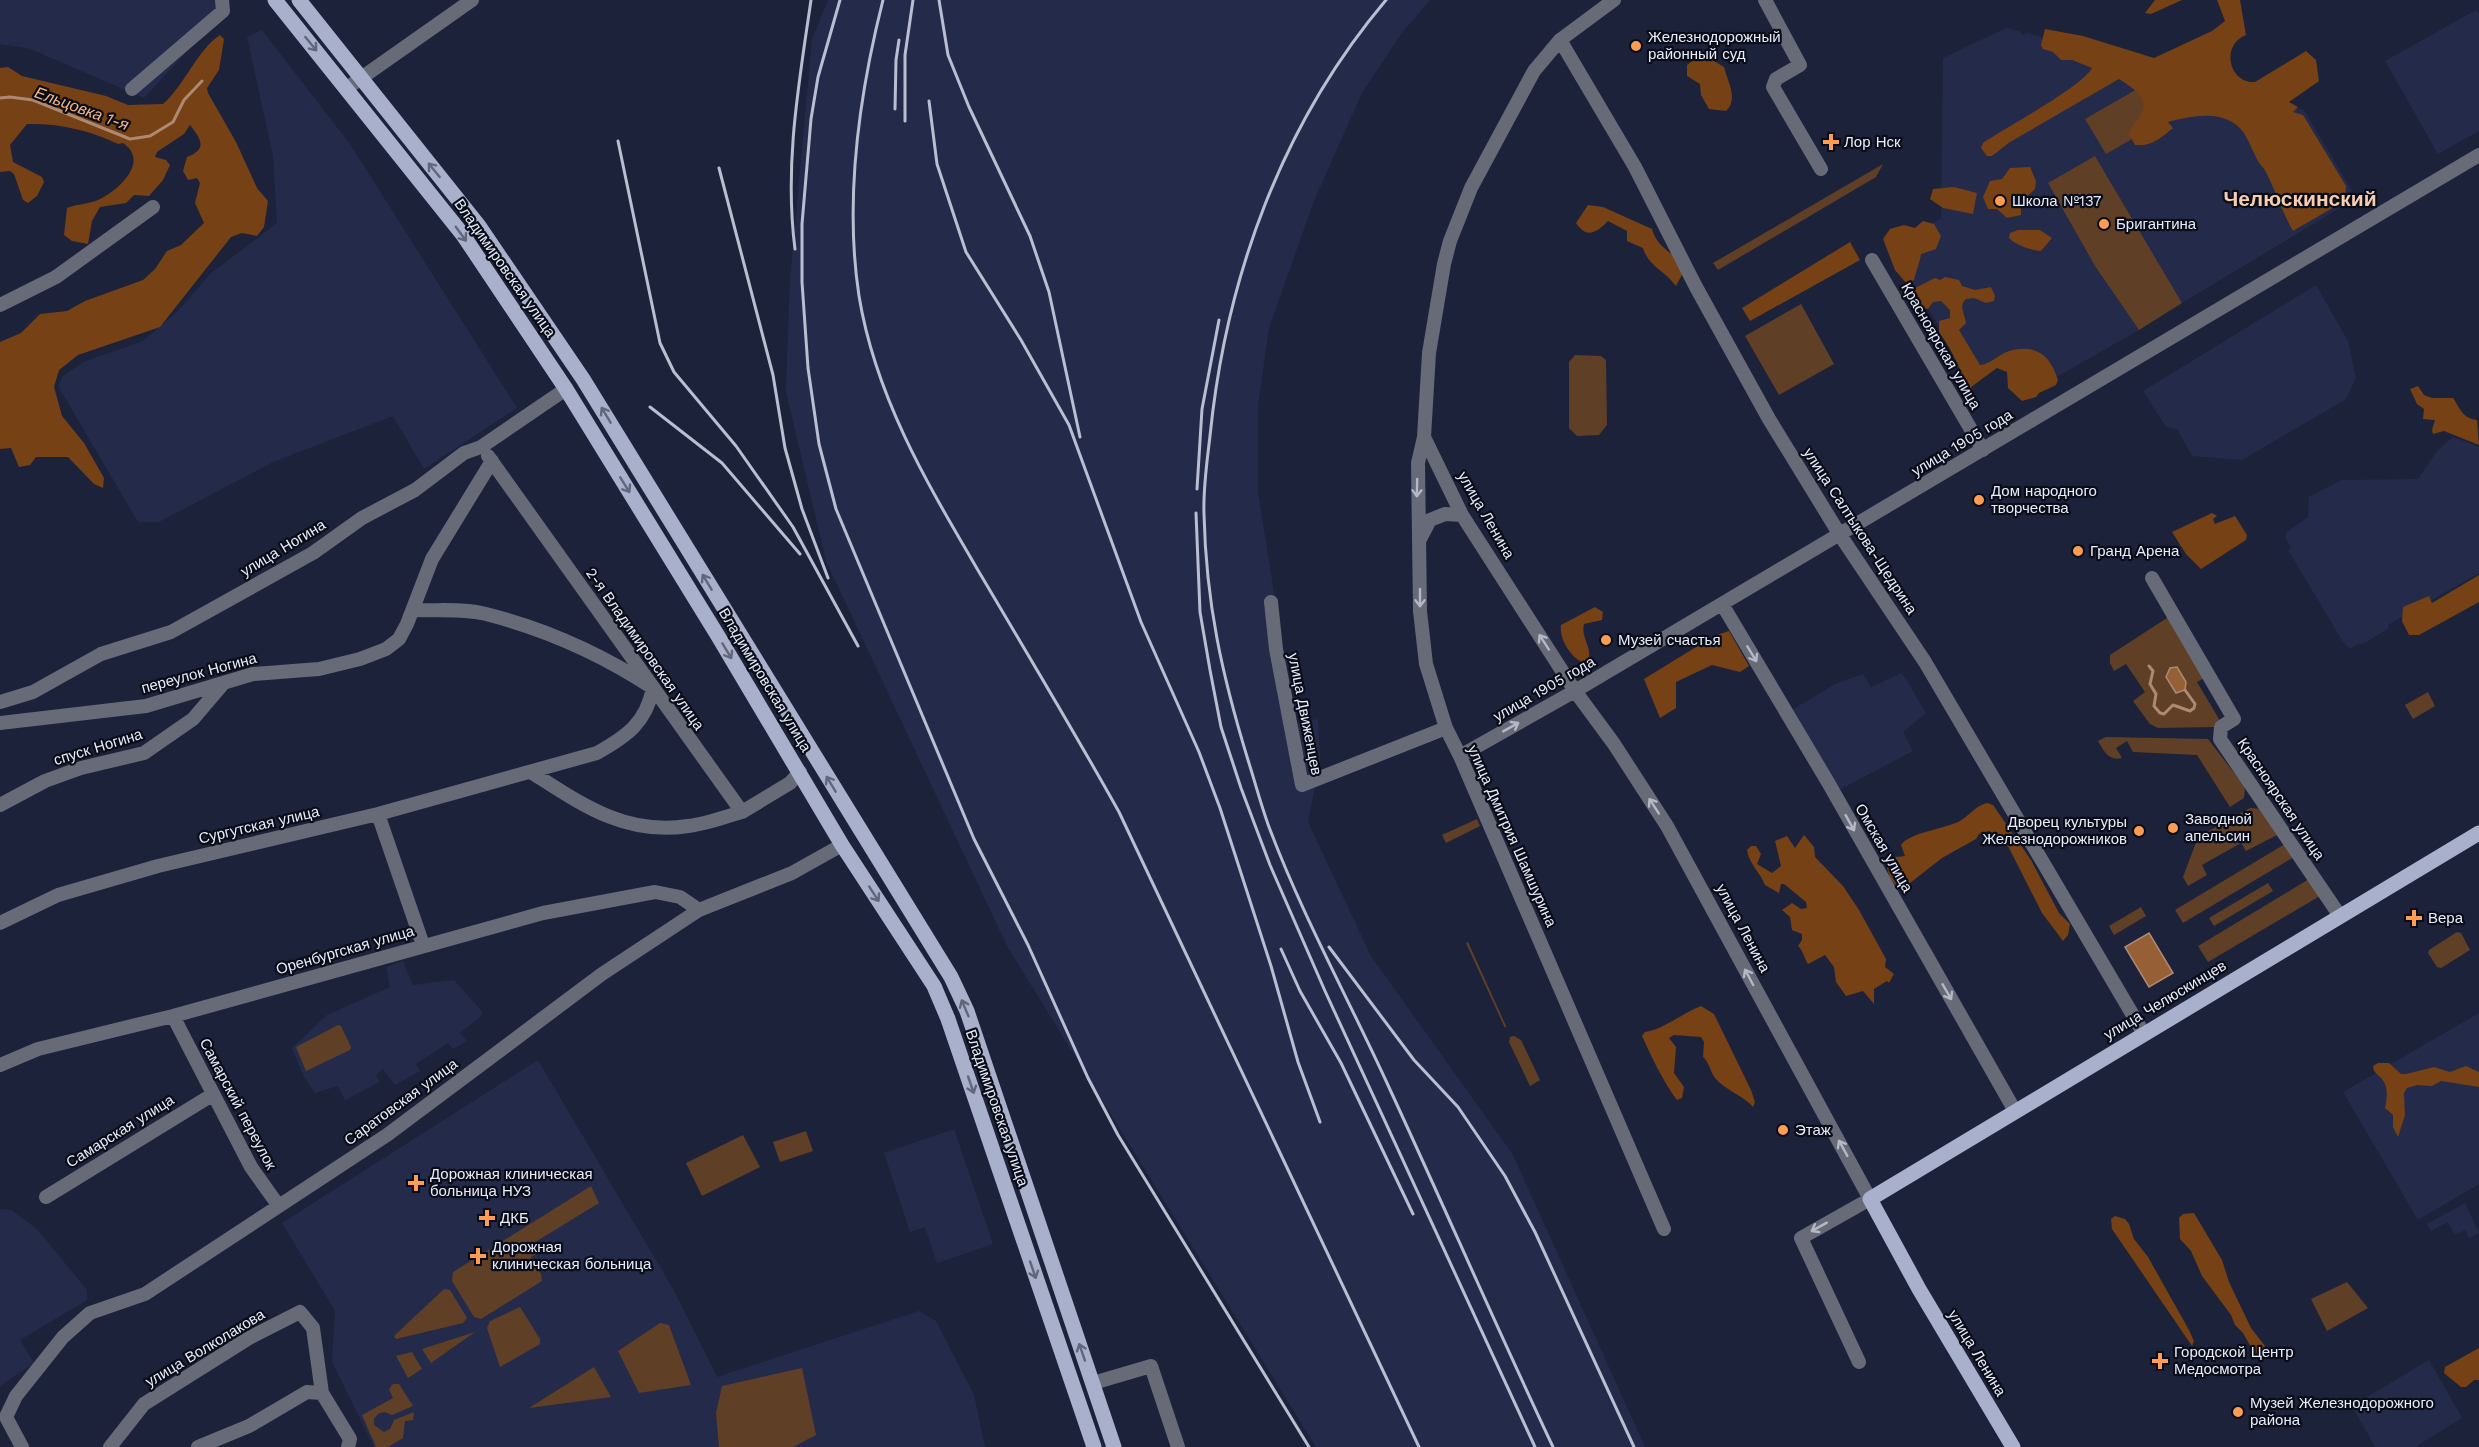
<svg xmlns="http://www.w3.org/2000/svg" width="2479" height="1447" font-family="'Work Sans',sans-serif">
	<rect width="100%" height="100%" fill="#1d223b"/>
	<path fill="#242a49" d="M0,0h223l6,6 -85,92 -116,-50 -28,-4z
		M828,0h602l-29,34 -39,59 -48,108 -45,127 -11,78v87l25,155 5,50 6,26 24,-5 2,42 -12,61 63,134 142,199 132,292h-329l-309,-501 -181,-385 -40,-169 4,-113 22,-240z
		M2476,10l3,4v117l-41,23 -53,-93z
		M2006,28l13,3 4,4 3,-2 108,28 170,49 48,81 -4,2v10l-166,100 -87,-147v109l44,65 -114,65 -19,-34 -34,20 -80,-132 49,-31 2,-160z
		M262,30l88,114 167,264 -93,61 -31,-53 -120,46 -114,60h-21l-80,-136 5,-10 20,-14 60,-21 36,-31 31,-36 67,-51 -4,-67 -26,-119z
		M2316,285l32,56 8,37 -10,21 -104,61 -50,-4 -15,-27 -11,-2 -23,-36z
		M2453,437l26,10v126l-91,52 1,3 -24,15 -7,1 -8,5 -7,-7 -55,-92 3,-2 -6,-11 2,-5 21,-15 1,-20 32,-17 77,-1 19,-28z
		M1902,673l24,40 -23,19 10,19 -74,39 -47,-80 43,-26 28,-10 8,13z
		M403,961l10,24 41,-5 28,31v4l-22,18 7,8 -14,8 -5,-6 -32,21 4,7 -25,14 -12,-16 -7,6 4,7 -35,18 -7,-14 -23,7 -11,-16 -12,-29 35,-33 63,-28 -4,-20z
		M2479,1013v171l-61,36 -75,-128z
		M538,1060l135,229 44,88 202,-66 17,10 38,74 11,52h-611l-42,-85 3,-51 -53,-88z
		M954,1129l39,115 -56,19 -12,-36 -15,5 -26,-79z
		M2465,1203l14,30 -10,5 -4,-8 -10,5 -7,-13 -17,9 -4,-7z
		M0,1209l11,1 26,19 50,61v10l-67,40 14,23 -34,23z
		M2429,1360l33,58 -47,29h-40l-23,-41z"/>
	<path fill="#603f27" d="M2151,81l21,35 -66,38 -21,-35z
		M2095,156l87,147 -43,27 -44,-64 -47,-83z
		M1883,164l-7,13 -158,93 -5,-7z
		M1801,304l33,60 -55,31 -34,-59z
		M1575,355l26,1 5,4 1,65 -8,10 -22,1 -8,-8v-66z
		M2170,616l38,60 -11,6 22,37 -5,8 -56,1 -8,-4 -17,-23 12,-9 -19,-28 -12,7 -4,-8v-8z
		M2428,692l7,14 -22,13 -8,-14z
		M2106,737l102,2 37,48 -1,11 -14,9 -33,-52 -64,-3 -6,-11 -11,7 6,10c-14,3 -18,-7 -24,-17z
		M2250,808l12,1 17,25 -33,17 -5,-8 -39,22 5,10 -19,11 -5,-9 15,-40z
		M1477,819l3,7 -34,17 -4,-8z
		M2285,844l9,13 -111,66 -8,-13z
		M2309,879l11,17 -112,66 -10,-16z
		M2268,883l5,8 -59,35 -5,-8z
		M2141,907l5,9 -32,19 -5,-9z
		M2457,932l4,1 9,17 -29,18 -4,-1 -9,-14 1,-3z
		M1468,942l38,84 -1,2 -39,-85z
		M338,1025l3,1 10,21 -1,3 -44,21 -10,-24z
		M1514,1036l7,4 19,40 -10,6 -21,-44 1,-5z
		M806,1131l7,20 -33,11 -7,-20z
		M743,1135l17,32 -58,29 -16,-33z
		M591,1186l8,17 -62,38 6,10 -12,6 10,17 1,7 -61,38 -7,-2 -22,-36 1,-9z
		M2347,1282l21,26 -41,23 -16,-32z
		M444,1289l6,1 17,28 -4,5 -67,16 -2,-3z
		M520,1307l20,32v5l-40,23 -13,-39 3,-7z
		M660,1323l9,2 22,60 -52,8 -21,-42z
		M475,1332l-44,31 -9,-14z
		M412,1352l10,17 -14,9 -12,-22z
		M594,1367l17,30 -82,11z
		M802,1368l14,67 -23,12h-74l-3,-34 6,-27z
		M393,1384h6l14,22 -21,9 -7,-3 -6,1 -5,6v6l10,7 6,-3 4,-9 20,-8 -1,8 -8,1 -2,17 -15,9h-12l-14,-32 31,-17 -4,-9z"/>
	<path fill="#754115" d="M2155,0h27l-31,14 -6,-1z
		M2217,0h23l6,35c-26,10 -17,49 9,47l51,-31 10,9 3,21 -30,21 9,5 -5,5 10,3 43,71 -1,13 -4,4 -48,28c-11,-19 -17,-39 -27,-59 -2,-4 -6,-7 -8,-11 -5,-9 -9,-20 -14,-28 -18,-25 -52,-17 -76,-11l5,6c-12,10 -22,19 -38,17l-6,-11c2,-8 8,-12 12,-20 10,-17 -12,-28 -22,-35l-109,63 -18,14h-5l-6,-8 2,-5c23,-16 99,-56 109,-75l-20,-8h-11l-8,-8 -10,-3 -2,-4 4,-16 38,7 71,22 58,-27 13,-10z
		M220,35l4,4 -5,31 -12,18 1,5 28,49 21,46 11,13 -4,26 -7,9 -15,-3 -11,4 -71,90 -82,28 -19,15 -5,17 8,29 22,27 20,35 -1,10 -9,-4 -26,-27h-32l-6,8 -11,2 -8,-19 -11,1v-107l21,-9 19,-19 27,-3 18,-10 58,-21 12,-11 12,-18 14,-6 23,-22 -9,-20 5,-20 -3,-5 -9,2 -5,-9 4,-14c21,-8 14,-18 3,-32l-6,9 -27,18 -2,5 11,3 4,5 -7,15 -14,16 -15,-1 -8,8 -26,4 -8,14 -4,23 -16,-3 -8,-6 3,-27c10,-4 23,-4 33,-9 19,-9 50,-38 23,-56l-5,1c-28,-14 -60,-21 -91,-20l-17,21 3,17 29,15 2,5 -7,14 -9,7 -5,-3 -9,-26 -4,-3 -10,1v-104l8,-1 14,9 84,20 22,9 35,-1c22,-19 34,-54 57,-69z
		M1705,51l6,1 3,9 10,6c3,13 15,32 2,44l-17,-2 -8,-14 -1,-11 -13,-8v-11z
		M2030,167l6,14 -1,8 -14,13v13l-14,3 -10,-9h-9l-5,-12 7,-16 12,-2 8,-11z
		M1954,187l23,6 -4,21 -30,-6 -13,-9 3,-10z
		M1588,205l15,2 49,22c7,24 27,23 32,42l-8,15c-11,-15 -28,-20 -33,-38l-16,-7v-10l-19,-10c-12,12 -21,18 -32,2z
		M1923,221l11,3 7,12 -5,13 -15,5c-1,8 -5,17 -7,26l-7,4 -12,-14 -12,-31 7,-10 14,-4 11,3z
		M2018,230h22l12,8 -11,13c-10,-1 -24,-5 -32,-13l1,-5z
		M1850,242l10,18 -110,61 -8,-13z
		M1945,277l14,3 3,6 13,4 16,-3 4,9 -1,5 -8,2 -12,-5 -8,1c-8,7 -1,15 0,24l-7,7 21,35c11,-1 19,-11 29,-14 26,-7 41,3 49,29l-2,5 -17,8 -3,4 -14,4 -14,-13 -1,-16 -10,-4 -26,19 2,5 -5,5 -9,-10 5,-2c2,-8 -18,-46 -25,-52v-12l11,-3v-8l-9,-9 -8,1 -5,7 -6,-1 -4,-13 -4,-2 1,-5 20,-10 5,2z
		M2418,386l6,9 8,3h21c7,10 9,20 24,22l2,25 -35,-14 -11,3 -1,-4 3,-10 -12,-1 1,-10 -7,-5 -7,-15z
		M2212,513l5,3 -4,3 2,5 20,-8 12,19 -1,5 -45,29 -15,-15 -14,-22z
		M2479,575v27l-60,33h-10l-7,-14 1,-14 26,-11 3,7z
		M1595,607l8,5 -1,8 -18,4c-3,14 7,21 5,35l-5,4c-13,-5 -25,-24 -23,-38z
		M1729,631l20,35 -9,6 -28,-7 -36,17v26l-16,10 -16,-39 70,-43z
		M1987,803l6,2 38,55 28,53 11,11 -2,11 -5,6 -21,-28 -34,-67 -19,-15 -10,3 -3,5 -34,19 -41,32c-12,-11 -14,-16 -14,-32l18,-2 -4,-11c9,-13 44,-16 59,-24 9,-5 16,-16 27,-18z
		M1804,835l10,12 1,10 28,29 16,24 27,49 -1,8 9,7 -5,9 -2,-2 -13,8v15l-11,-13 -17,5 -10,-14 -2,-15 -9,-12 -17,9c-4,-6 -5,-14 -10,-18l4,-6v-6l-10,-4 -2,-13 -8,-7 10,-7 9,6 6,-1 -1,-6 -22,-18h-3l-2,9 -14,-8c-5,-13 -16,-21 -18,-35l4,-4h5l5,8 -4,10 15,9 9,-7 -6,-25 12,-5 8,12z
		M1701,1006l13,8 37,76 4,12 -2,5c-10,-12 -27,-16 -38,-29 -5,-7 -6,-16 -12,-21l1,-15 -3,-5 -27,-2 -5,3 7,9 -2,26 10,14 -2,11 -5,2c-13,-17 -26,-44 -35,-64l3,-4c20,-3 37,-19 56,-26z
		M2378,1063h11l12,11h5l28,-7 16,5 16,-6 13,6v15l-38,-6 -9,5 -15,-1 -10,3 -3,5 1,22 -7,22 -5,-10v-12l-8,-7c2,-10 4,-21 -4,-30 -5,-5 -7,-5 -8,-12z
		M2194,1213l28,47 7,22 22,46 14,18 -4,9 -5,1 -13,-23 -8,-8 -4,-10 -29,-39 -11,-25 -11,-12 -1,-21 4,-4z
		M2115,1216l10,3 4,5 5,15 14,18 41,73 5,11 -2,5 -80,-117 -1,-10z
		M2479,1348v32h-5l-8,7h-5l-17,-14 1,-6z"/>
	<path fill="#965f36" stroke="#ae8972" stroke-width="1.5" d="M2177,667l9,15 -1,8 -9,3 -10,-16 4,-9z
		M2149,933l24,40 -24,14 -24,-40z"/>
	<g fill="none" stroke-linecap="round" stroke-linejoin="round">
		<path stroke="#ae8972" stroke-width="3" d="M0,98l10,-1 23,3 97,39 20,-3 23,-14 11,-22 18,-19
			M2149,666l4,5 -3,13 6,10 -2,12 6,7 4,1 9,-9 17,6 4,-3 1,-4 -10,-14"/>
		<path stroke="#676a77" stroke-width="14" d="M1614,0l-54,40 -26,31 -63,117 -21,53 -6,23 -15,89 -5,84 -6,26 2,148 6,53 20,64 14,28 204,473
			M1765,0l35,65 -24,14 -3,8 48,82
			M1560,40l75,127 61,120 73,132 71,116 85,127 219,372
			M347,88l125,-88
			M132,89l91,-78 -1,-11
			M1872,260l111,190
			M0,305l56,-28 97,-70
			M1424,437l38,78 113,176 39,53 53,82 203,373 -69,39 58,124
			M488,456l254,356 48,-29 10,-11
			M1420,539l10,-19 15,-6 17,1
			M2152,578l82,141 -13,8 -1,12 120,177
			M1271,602l5,47 26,136 144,-57
			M1722,604l107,180 186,327
			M0,702l33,-10 68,-38 70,-22 142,-79 49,-35 53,-28 49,-37 17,-6 85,-58
			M0,723l146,-17 107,-32 66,-5 41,-10 26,-10 13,-10 8,-15 25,-65 60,-98
			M1460,756l115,-65 904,-536
			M531,772c50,32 94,64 157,54 18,-2 36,-9 54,-14
			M0,805l45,-24 36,-13 63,-15 49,-34 29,-34
			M378,814l45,131
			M0,923l58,-28 100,-29 220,-52 219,-61c30,-17 49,-30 56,-65 -50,-33 -108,-59 -167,-74 -22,-6 -50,-3 -73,-4
			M173,1016l78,151 27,38
			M0,1065l38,-16 135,-33 370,-103 112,-21 25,5 19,13
			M46,1197l166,-102
			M1100,1381l51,-15 27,81
			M22,1447l-16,-30 10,-21 47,-59 27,-24 55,-19 242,-159 215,-161 97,-64 93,-37 50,-28
			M110,1447l34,-43 105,-66 51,-26 13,16 9,65 28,46 -2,8
			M198,1447l51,-21 58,-34 15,1"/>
		<path stroke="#a9b0cb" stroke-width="15" d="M275,0l188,235 103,154 152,247 124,209 92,141 14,33 146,428
			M299,0l180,226 104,153 368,598 16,34 147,436
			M2013,1447l-94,-158 -49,-90 609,-366"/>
		<path stroke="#b9bed1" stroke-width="3" d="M840,0l-22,77 -7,42 -9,105v58l6,86 11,76 17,65 138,330 54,106 60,133 30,57 191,312
			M883,0c-24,95 -39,198 -24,296 17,104 71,192 123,281 46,78 93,156 137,235l300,635
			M939,0l9,55 21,52 61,129 19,56 31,145
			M1386,0c-104,123 -160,277 -176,436 -3,26 -7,52 -6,78 2,89 18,161 44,246 7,22 13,45 21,67 33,88 79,171 118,256 56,121 109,243 166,364
			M929,101l8,63 29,88 55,88 48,85 72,197 58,130 21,56 51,158 27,96 22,60
			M895,109l1,-49 3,-20
			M905,121v-66l8,-55
			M618,141l42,202 14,29 62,74 57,81 65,119
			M719,168l54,207 12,73 17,61 26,69
			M795,249c-11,-84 4,-166 16,-249
			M650,407l72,56 78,91
			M1197,489l5,-80 17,-89
			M1196,513l4,99 10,58 11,57 20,61 29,77 55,126 210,456
			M1329,947l85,113 44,47 47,69 30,56 99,215
			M1281,949l19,42 41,72 72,151"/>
	</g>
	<defs><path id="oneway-shaft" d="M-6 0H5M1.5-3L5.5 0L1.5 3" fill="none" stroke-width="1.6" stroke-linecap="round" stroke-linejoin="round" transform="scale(1.5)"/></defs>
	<g stroke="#61677a">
		<use href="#oneway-shaft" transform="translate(311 44) rotate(51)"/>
		<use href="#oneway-shaft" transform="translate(434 170) rotate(-129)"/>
		<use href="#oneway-shaft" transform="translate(461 234) rotate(54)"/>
		<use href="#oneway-shaft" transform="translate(606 415) rotate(-121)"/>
		<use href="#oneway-shaft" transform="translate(625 485) rotate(58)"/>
		<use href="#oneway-shaft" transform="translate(707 582) rotate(-121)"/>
		<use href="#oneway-shaft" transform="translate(727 651) rotate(59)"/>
		<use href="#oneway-shaft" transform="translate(831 784) rotate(-121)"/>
		<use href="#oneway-shaft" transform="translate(874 894) rotate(57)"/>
		<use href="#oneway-shaft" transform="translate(965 1008) rotate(-113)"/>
		<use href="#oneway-shaft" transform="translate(971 1085) rotate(71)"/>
		<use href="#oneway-shaft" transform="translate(1033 1270) rotate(71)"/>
		<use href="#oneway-shaft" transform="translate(1082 1352) rotate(-109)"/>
	</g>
	<g stroke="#b4b8c7">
		<use href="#oneway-shaft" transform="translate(1417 488) rotate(91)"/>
		<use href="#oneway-shaft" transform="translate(1420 598) rotate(90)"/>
		<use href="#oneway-shaft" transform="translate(1544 642) rotate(-123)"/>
		<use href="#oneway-shaft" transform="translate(1752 654) rotate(59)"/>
		<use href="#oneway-shaft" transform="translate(1511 727) rotate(-29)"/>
		<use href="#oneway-shaft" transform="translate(1654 806) rotate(-123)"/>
		<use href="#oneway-shaft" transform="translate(1850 823) rotate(61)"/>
		<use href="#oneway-shaft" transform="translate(1749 977) rotate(-118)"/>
		<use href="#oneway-shaft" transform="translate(1947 992) rotate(60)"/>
		<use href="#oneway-shaft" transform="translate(1843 1148) rotate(-119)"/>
		<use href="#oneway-shaft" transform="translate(1819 1227) rotate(151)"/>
	</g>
	<g fill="#fc9d53" stroke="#0a0d17" stroke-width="2">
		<circle cx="1636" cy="46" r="6"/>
		<path d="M1828 133h6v6h6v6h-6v6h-6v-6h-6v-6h6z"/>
		<circle cx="2000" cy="201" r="6"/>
		<circle cx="2104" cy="224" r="6"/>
		<circle cx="1979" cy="500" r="6"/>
		<circle cx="2078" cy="551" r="6"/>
		<circle cx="1606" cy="640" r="6"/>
		<circle cx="2173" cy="828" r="6"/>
		<circle cx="2139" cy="831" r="6"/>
		<path d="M2411 909h6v6h6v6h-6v6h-6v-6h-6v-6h6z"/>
		<circle cx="1783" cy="1130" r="6"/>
		<path d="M413 1174h6v6h6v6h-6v6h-6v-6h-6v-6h6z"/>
		<path d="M484 1209h6v6h6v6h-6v6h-6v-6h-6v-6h6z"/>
		<path d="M475 1247h6v6h6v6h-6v6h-6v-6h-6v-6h6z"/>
		<path d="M2157 1352h6v6h6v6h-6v6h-6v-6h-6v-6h6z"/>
		<circle cx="2238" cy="1412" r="6"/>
	</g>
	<g text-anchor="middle" stroke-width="4.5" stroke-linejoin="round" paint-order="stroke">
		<g font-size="15" fill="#e7ecfd" stroke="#0a0d17" text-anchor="start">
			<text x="1648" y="42">Железнодорожный<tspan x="1648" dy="17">районный суд</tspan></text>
			<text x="1844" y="147">Лор Нск</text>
			<text x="2012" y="206">Школа №137</text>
			<text x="2116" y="229">Бригантина</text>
			<text x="1991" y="496">Дом народного<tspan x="1991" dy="17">творчества</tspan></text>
			<text x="2090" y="556">Гранд Арена</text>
			<text x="1618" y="645">Музей счастья</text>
			<text x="2185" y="824">Заводной<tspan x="2185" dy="17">апельсин</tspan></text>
			<text x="2127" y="827" text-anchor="end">Дворец культуры<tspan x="2127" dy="17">Железнодорожников</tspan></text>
			<text x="2428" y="923">Вера</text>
			<text x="1795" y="1135">Этаж</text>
			<text x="430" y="1179">Дорожная клиническая<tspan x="430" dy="17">больница НУЗ</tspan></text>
			<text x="500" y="1223">ДКБ</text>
			<text x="492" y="1252">Дорожная<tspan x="492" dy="17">клиническая больница</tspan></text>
			<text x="2174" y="1357">Городской Центр<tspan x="2174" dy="17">Медосмотра</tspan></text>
			<text x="2250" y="1408">Музей Железнодорожного<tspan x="2250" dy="17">района</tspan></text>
		</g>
		<g font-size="15" fill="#e7ecfd" stroke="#0a0d17">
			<text transform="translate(505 268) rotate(55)" y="5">Владимировская улица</text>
			<text transform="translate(1941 346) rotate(60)" y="5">Красноярская улица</text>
			<text transform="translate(1962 443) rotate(-31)" y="5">улица 1905 года</text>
			<text transform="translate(1486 515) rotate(60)" y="5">улица Ленина</text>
			<text transform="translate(1860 531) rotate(57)" y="5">улица Салтыкова-Щедрина</text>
			<text transform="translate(283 548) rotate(-31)" y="5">улица Ногина</text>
			<text transform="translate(645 649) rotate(55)" y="5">2-я Владимировская улица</text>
			<text transform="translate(199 673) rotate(-15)" y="5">переулок Ногина</text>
			<text transform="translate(765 680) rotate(59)" y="5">Владимировская улица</text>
			<text transform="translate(1544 689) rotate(-30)" y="5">улица 1905 года</text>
			<text transform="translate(1305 714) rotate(79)" y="5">улица Движенцев</text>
			<text transform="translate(98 747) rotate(-17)" y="5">спуск Ногина</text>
			<text transform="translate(2281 799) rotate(56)" y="5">Красноярская улица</text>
			<text transform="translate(259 825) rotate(-13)" y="5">Сургутская улица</text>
			<text transform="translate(1512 836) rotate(66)" y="5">улица Дмитрия Шамшурина</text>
			<text transform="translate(1884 848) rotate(60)" y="5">Омская улица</text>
			<text transform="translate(1743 928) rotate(62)" y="5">улица Ленина</text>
			<text transform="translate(345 950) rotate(-16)" y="5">Оренбургская улица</text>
			<text transform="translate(2165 1000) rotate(-31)" y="5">улица Челюскинцев</text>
			<text transform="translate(401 1102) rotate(-36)" y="5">Саратовская улица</text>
			<text transform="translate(238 1104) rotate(62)" y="5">Самарский переулок</text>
			<text transform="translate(997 1108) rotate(71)" y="5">Владимировская улица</text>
			<text transform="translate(120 1131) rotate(-32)" y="5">Самарская улица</text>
			<text transform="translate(205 1348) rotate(-31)" y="5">улица Волколакова</text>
			<text transform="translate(1977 1353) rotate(59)" y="5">улица Ленина</text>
		</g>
		<g font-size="16" font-style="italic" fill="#f6b687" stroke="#0a0d17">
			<text transform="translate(82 108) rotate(20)" y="6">Ельцовка 1-я</text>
		</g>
		<g font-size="21" font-weight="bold" fill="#f6cdb1" stroke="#0a0d17">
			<text x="2300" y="206">Челюскинский</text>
		</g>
	</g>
</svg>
